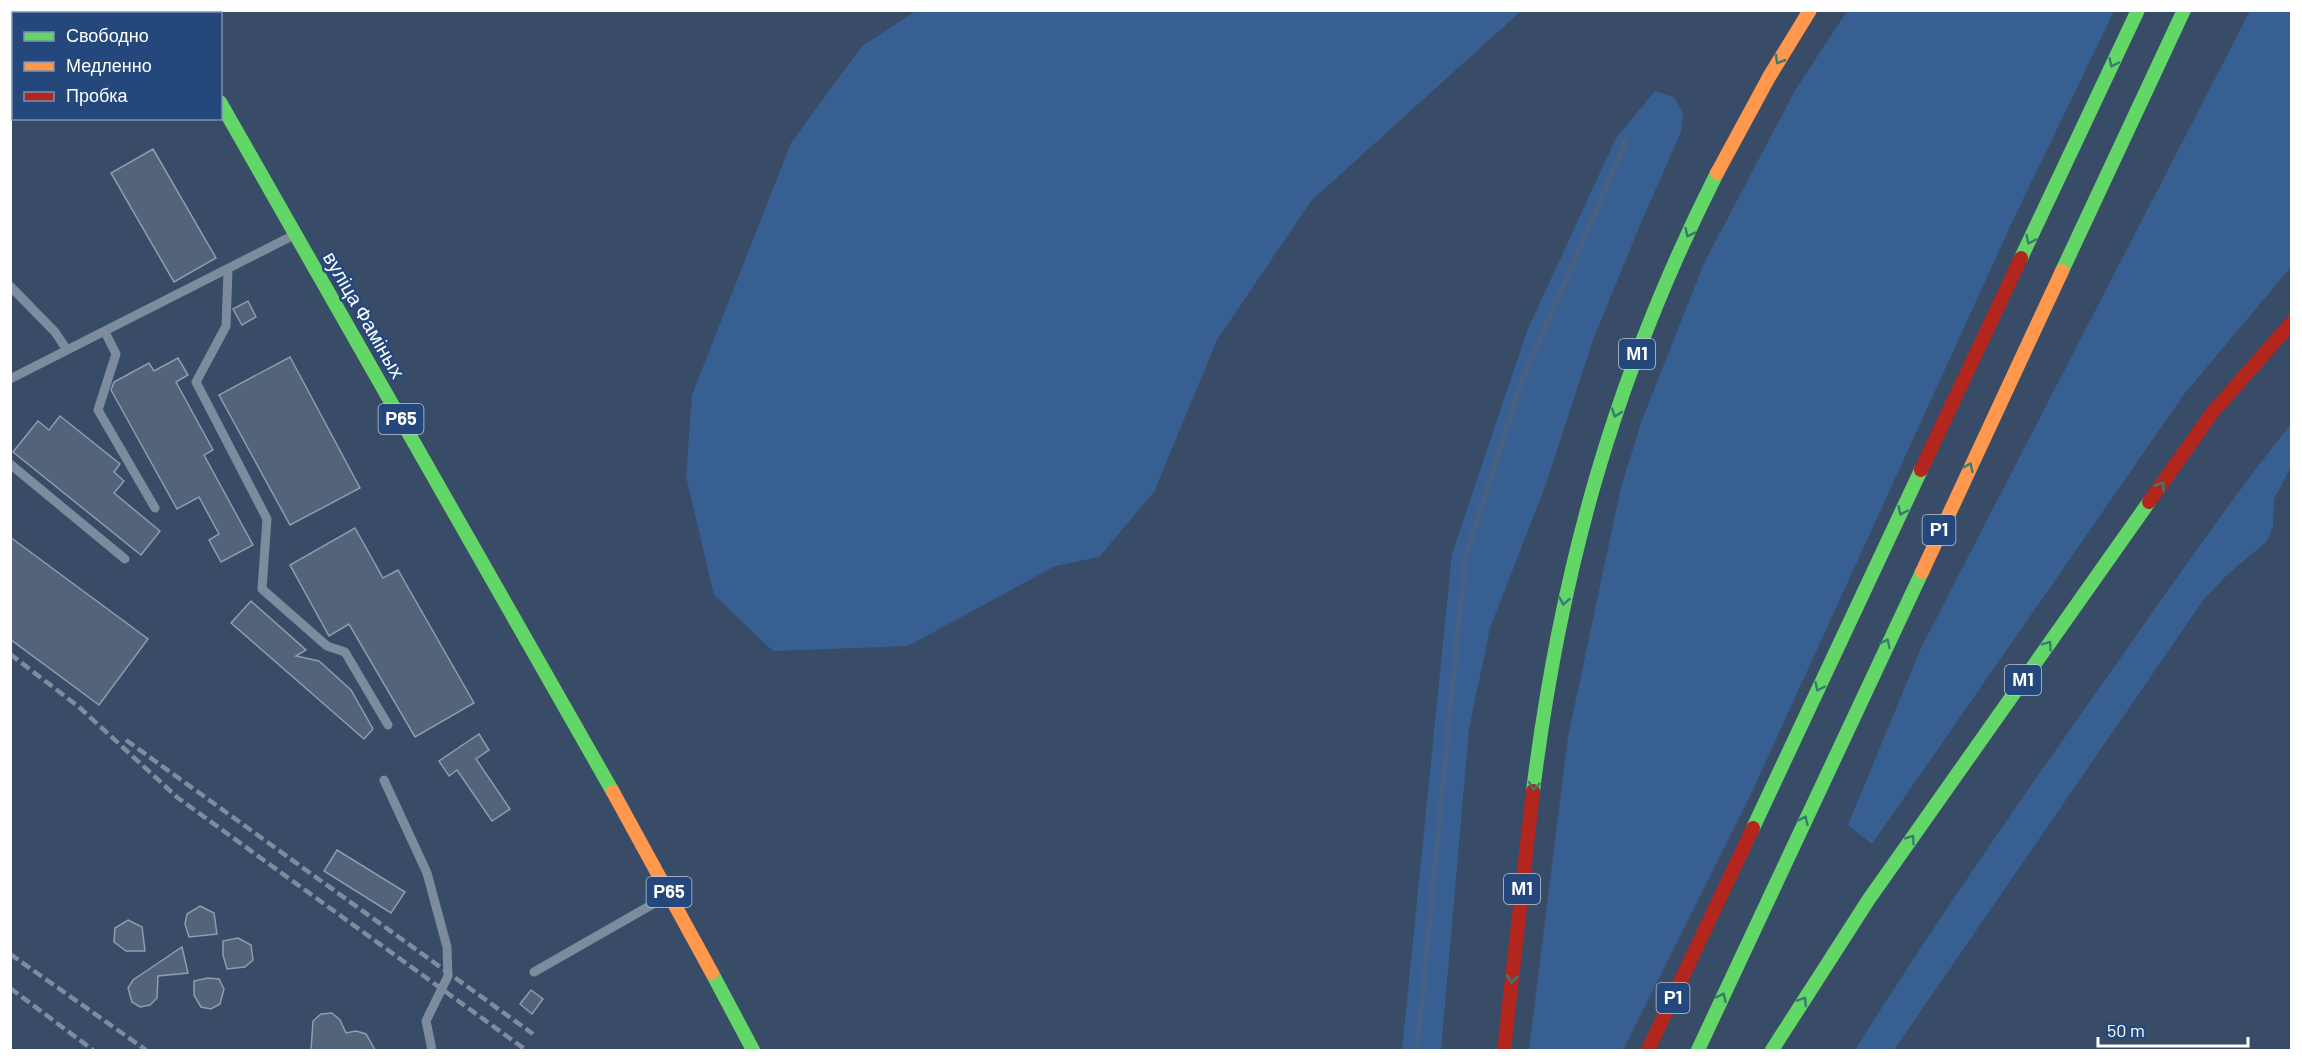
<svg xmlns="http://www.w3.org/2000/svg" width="2302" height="1061" font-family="Barlow,sans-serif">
	<rect width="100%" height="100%" fill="#384c67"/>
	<path fill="#385f91" d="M916,11h605l-210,190 -94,139 -63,152 -55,65 -44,9 -147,80 -135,5 -59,-56 -28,-119 6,-81 99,-252 71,-97z
		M1847,11h267l-100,207 -263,576 -128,256h-94l39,-313 53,-250 21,-67 63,-159 91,-172z
		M2250,11h41v256l-106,126 -313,451 -24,-19 73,-177z
		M1655,91l19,6 9,15 -2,20 -41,93 -47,115 -47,144 -56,144 -21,101 -28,321h-39l50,-496 75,-223 89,-193z
		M2291,424v43l-17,32 -1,27 -6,15 -39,33 -24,25 -310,451h-39c83,-132 172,-260 262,-387 57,-81 113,-163 174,-239z"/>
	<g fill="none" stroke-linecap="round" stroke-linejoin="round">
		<path stroke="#466083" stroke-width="6" d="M1417,1050l48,-492 56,-175 106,-244"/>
	</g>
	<path fill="#536379" stroke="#909cad" stroke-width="1.5" d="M153,149l63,109 -42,24 -63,-109z
		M248,301l8,16 -14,8 -9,-16z
		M290,357l70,131 -70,37 -71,-130z
		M178,358l10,17 -12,7 37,68 -9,5 49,90 -32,17 -12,-22 10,-6 -20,-37 -22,12 -66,-119 3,-8 35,-19 5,8z
		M60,416l60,48 -6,8 10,9 -10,12 46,38 -19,24 -128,-103 25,-31 11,9z
		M355,528l28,50 15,-8 76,133 -59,34 -66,-113 -20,12 -39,-71z
		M10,537l138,102 -49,66 -89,-66z
		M251,601l55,49 -10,6 23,5 32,29 22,39 -9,10 -133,-116z
		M479,734l10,16 -13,9 34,50 -18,12 -35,-51 -8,6 -10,-15z
		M337,850l68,42 -14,21 -67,-42z
		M200,906l14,7 3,21 -28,3 -4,-13 2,-10z
		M128,920l14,7 3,24h-19l-12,-9 1,-14z
		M238,938l13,7 2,15 -8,7 -18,2 -4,-14v-14z
		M182,947l6,26 -30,3 -1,22 -7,7 -10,2 -8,-5 -4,-14 5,-8z
		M208,978l11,1 5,10 -4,15 -9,5 -10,-2 -7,-12v-14z
		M531,990l12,9 -11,15 -12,-10z
		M332,1013l8,7 6,13 10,-2 10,3 9,16h-64l2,-29 8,-7z"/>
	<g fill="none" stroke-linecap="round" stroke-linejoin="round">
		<path stroke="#7c8b9e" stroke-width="9" d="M228,270l-2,56 -30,56 71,137 -5,70 65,57 18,6 43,73
			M10,286l45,46 12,18
			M105,332l11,22 -18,56 57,98
			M10,379l282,-143
			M10,464l115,95
			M384,780l43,93 20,74 1,29 -22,45 6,29
			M534,972l133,-76"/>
		<path stroke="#7c8b9e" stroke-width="18" d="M203,14l5,-4"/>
		<path stroke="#63d668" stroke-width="14" d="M220,102l393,690
			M2021,258l117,-248
			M2062,271l122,-261
			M1533,791c28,-224 82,-416 184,-618
			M1753,828l168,-358
			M712,973l41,77
			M1698,1050l224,-478
			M1772,1050l97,-151 280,-397"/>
		<path stroke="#ff974d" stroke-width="14" d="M169,10l1,4
			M1717,173l52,-96 41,-67
			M1922,572l140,-301
			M613,792l99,181"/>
		<path stroke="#b3261e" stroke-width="14" d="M1921,470l100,-212
			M2149,502l63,-89 80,-91
			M1504,1050l29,-259
			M1648,1050l105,-222"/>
		<path stroke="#7e8c9e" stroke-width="4.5" stroke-dasharray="10 4.5" stroke-linecap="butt" d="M10,654l69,53 99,91 348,252
			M126,740l407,294
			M10,954l136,96
			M10,988l83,62"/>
	</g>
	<defs><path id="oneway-chevron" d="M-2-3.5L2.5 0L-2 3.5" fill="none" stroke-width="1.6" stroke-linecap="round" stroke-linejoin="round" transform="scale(1.5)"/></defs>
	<g stroke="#3a7a74">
		<use href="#oneway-chevron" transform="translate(1779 60) rotate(120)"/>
		<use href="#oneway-chevron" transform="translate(2113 63) rotate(115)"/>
		<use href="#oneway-chevron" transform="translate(1689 233) rotate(116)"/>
		<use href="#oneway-chevron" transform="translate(2030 240) rotate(115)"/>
		<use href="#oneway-chevron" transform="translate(1616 413) rotate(109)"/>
		<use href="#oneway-chevron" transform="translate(1969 467) rotate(-65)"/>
		<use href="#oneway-chevron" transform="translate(2161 486) rotate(-55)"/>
		<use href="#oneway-chevron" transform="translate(1902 511) rotate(115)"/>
		<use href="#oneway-chevron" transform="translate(1564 601) rotate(100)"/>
		<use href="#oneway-chevron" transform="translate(1886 643) rotate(-65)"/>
		<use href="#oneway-chevron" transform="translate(2048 645) rotate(-55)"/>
		<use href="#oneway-chevron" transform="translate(1819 687) rotate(115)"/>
		<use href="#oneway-chevron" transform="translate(1534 786) rotate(97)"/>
		<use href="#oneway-chevron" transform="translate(1804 820) rotate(-65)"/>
		<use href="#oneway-chevron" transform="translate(1911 839) rotate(-55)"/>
		<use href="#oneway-chevron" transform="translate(1512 979) rotate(97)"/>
		<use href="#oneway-chevron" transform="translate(1722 997) rotate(-65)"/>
		<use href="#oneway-chevron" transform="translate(1803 1001) rotate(-57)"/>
	</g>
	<g text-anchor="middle" stroke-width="5" stroke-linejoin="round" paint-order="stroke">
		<g fill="#24487b" stroke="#bdc8d7" stroke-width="1.5">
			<rect x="1619" y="339" width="36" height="30" rx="4.5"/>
			<rect x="378.5" y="404" width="45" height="30" rx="4.5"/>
			<rect x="1922.5" y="515" width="33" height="30" rx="4.5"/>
			<rect x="2005" y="665" width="36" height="30" rx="4.5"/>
			<rect x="1504" y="874" width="36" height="30" rx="4.5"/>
			<rect x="646.5" y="877" width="45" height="30" rx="4.5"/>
			<rect x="1656.5" y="983" width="33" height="30" rx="4.5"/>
		</g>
		<g font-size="18" font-weight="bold" fill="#fff">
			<text x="1637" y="360">М1</text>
			<text x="401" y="425">Р65</text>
			<text x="1939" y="536">Р1</text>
			<text x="2023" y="686">М1</text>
			<text x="1522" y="895">М1</text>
			<text x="669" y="898">Р65</text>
			<text x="1673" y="1004">Р1</text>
		</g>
		<g font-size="20" fill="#fff" stroke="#24487b">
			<text transform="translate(364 315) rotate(60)" y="7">вуліца Фаміных</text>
		</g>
	</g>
	<rect width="2302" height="1061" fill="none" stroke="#ffffff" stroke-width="24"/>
	<rect x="12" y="12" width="210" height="108" fill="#24487b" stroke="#7c91b0" stroke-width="1.5"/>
	<rect x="24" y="32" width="30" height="9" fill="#63d668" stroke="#7c91b0" stroke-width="1.5"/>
	<text x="66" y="42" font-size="18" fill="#ffffff">Свободно</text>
	<rect x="24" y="62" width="30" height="9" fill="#ff974d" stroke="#7c91b0" stroke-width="1.5"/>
	<text x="66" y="72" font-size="18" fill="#ffffff">Медленно</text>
	<rect x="24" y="92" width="30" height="9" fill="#b3261e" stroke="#7c91b0" stroke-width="1.5"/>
	<text x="66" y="102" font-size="18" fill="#ffffff">Пробка</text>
	<path d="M2098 1037v9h150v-9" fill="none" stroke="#ffffff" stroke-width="3"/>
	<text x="2107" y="1037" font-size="18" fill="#ffffff" stroke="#24487b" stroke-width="4.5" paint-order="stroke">50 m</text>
</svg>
